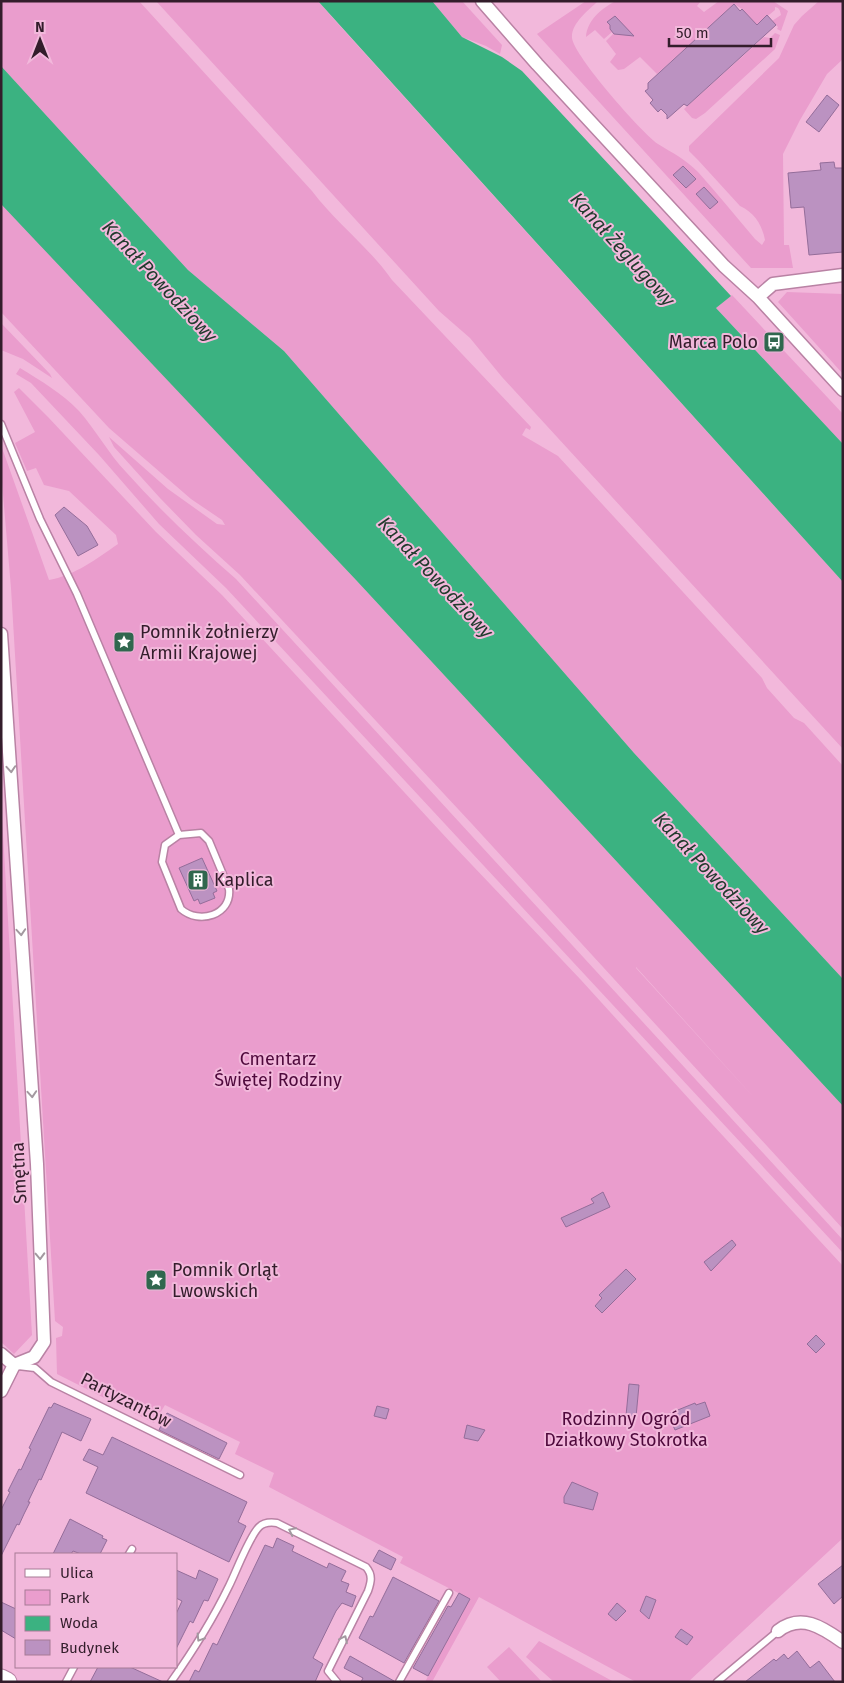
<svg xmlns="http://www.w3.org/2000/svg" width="844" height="1683" font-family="'Fira Sans',sans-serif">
	<rect width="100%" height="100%" fill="#f2b8db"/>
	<path fill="#ea9dcd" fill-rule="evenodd" d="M1,1h138l173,190c24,32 57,56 80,89l139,147 -1,3 -4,-2 -4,7 36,21 204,222 5,10 27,30 10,5 39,43v213l-209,-226 -350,-402 -96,-81 -187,-204z
		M156,1h162l13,15 512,566v167l-341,-372 -32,-39 -31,-27z
		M432,1h30l40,44 -2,9 -14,-8 -24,-9z
		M586,1h12c-9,9 -27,22 -26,37 2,18 69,94 86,106 16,10 26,14 40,28 20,22 38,45 57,67l7,6 3,-5c-3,-15 -10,-27 -25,-34l-42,-46 -9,-9v-5l90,-88 15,-33 8,-9 17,-15h24v58l-16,15 -27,46 -17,34 1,91h5l4,23h-42l-214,-234z
		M616,1h85l-4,5 7,6 15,-11h54l15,10 -7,20 -4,-2 1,-2 -6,-6 9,-6c-1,-4 -1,-7 -6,-8v3l-18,15 -15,-16 -8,-5 -77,70 -17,-17 -16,12 -6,1 -8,-8 6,-8 -10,-13 7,-7 -1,-2 -8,7 -9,-9 -9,7c1,-17 16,-29 30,-36z
		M775,33l5,2 -5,14 -70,64 -9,6 -4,-1 -8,-9 80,-72 6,1z
		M3,205l353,375 487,526v123l-371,-405 -232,-249 -44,-40 -36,-37 -46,-51 -5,-10 59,52 49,35 8,1 -3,-5 -31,-21 -82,-71 -108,-116v-98zM636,967l122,135 -122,-134z
		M787,292l56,2v80l-65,-72z
		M732,295l111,119v30l-127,-136z
		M1,323l49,51 2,4 -29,-19 -22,-9z
		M20,368c21,13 42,25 59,43 17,19 29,42 47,61 34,38 71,73 110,107l607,661v13l-617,-665 -67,-64 -60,-69 -68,-72 -15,-9z
		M19,388l29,29 108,115 66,63 231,250 128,135 119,131 143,155v272l-155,144h-52l-157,-85 -47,85h-7l45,-83 -70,-36 3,-6 -134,-70 5,-14 -39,-19 5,-12 -75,-37 -11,18 -97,-49 -1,-36 6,-2 1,-9 -8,-6 -44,-733 -10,-117v-26l48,135c27,-5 47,-21 69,-36l-2,-9 -47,-44 -25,-6 -8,-17 -9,3 -12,-28 20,-11 -21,-40z
		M1,799l31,536 -18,19 -13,-12z
		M539,1641l75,41h-60l-28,-25z
		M509,1647l33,35h-41l-14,-15z"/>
	<path fill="#3bb281" d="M318,1h114l30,36 40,20 20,14 209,225 -15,12 127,136v138z
		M1,66l187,204 96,81 350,402 209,226v127l-487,-526 -355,-376z"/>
	<path fill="#bb92c1" stroke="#946d9a" d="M734,4l6,7 2,-2 15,16 10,-10 9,10 -89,81 -3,-2 -17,15v-4l-6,-6 -3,3 -8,-9 3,-3 -8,-9 3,-2v-6z
		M615,16l19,20 -20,-2 -4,-5v-4l-3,-3z
		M827,95l12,10 -20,27 -13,-10z
		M834,162l1,6h8v84l-34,3 -5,-48 -13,1 -3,-35 33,-3 -1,-7z
		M683,166l13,13 -10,9 -13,-13z
		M704,187l14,15 -8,7 -14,-15z
		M64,507l23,19 11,19 -20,11 -23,-41z
		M202,858l15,33 -4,2 2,5 -15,6 -2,-5 -4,2 -15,-33z
		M603,1192l7,15 -44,20 -5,-9 33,-15 -3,-4z
		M732,1240l4,5 -25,26 -7,-9z
		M626,1269l10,10 -34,34 -7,-7 7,-8 -3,-3z
		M816,1335l9,9 -9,9 -9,-9z
		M629,1384l10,1 -3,32 -10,-1z
		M705,1402l5,14 -35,14 -7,-16 27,-11 1,2z
		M54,1403l37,16 -10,22 -19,-9 -21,48 -2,-1 -11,23h2l-6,12 -5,11 -2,-1 -16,32v-46l9,-18 -2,-1 11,-22 2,1 5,-11 5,-10 -2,-1 20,-41 2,1z
		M377,1406l12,3 -3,10 -12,-3z
		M167,1413l60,30 -8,16 -60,-29z
		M467,1425l18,5 -7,11 -14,-3z
		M112,1437l135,65 -9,20 8,4 -17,36 -143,-69 12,-26 -15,-7 6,-11 14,6z
		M572,1482l26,11 -5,17 -29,-7v-6z
		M70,1519l33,17 -1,2 5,2 -7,14h-19l-8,-3 -2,3h-18z
		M277,1538l17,8 -2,5 35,17 2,-5 17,8 -5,10 8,3 -3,8 10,4 -4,11 -10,-4 -6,8 -23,47 10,6 -8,18h-126l6,-12 4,2 14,-29 4,2 48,-100 8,3z
		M379,1550l17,9 -5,11 -18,-9z
		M843,1565v31l-9,8 -16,-20z
		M176,1570l20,9 3,-9 19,9 -10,22 -4,-1 -11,23 -3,-2 -14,28v-35l6,-13 -6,-3z
		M393,1577l46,24 -35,62 -45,-25 11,-22 3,1z
		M459,1593l11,6 -42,77 -15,-8 35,-62 3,1z
		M646,1596l10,4 -7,19 -9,-8z
		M1,1602l15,7v30l-15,-9z
		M617,1603l9,8 -10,10 -8,-7z
		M681,1629l12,8 -6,8 -12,-8z
		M797,1651l13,17 9,-7 16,21h-90l29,-23 2,2 8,-7 4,5z
		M350,1656l44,25v1h-33l2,-4 -19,-10z
		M98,1667h32l33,15h-73z"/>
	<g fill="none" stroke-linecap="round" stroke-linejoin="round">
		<g stroke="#b982a4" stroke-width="9">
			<path id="lane" d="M1,424l39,95 37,75 102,241
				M201,833l8,8 20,48c3,26 -30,36 -48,20l-19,-47 3,-17 14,-10z
				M18,1366l17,2 16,14 189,93
				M129,1554l3,-5
				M66,1682l8,-15
				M171,1682c22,-31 42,-63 58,-96 7,-14 20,-49 30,-59 5,-5 11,-5 18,-4l89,44c7,8 5,15 2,24l-40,80 9,11
				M399,1682l50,-89
				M717,1682l61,-51"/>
		</g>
		<g stroke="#b982a4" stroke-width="15">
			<path id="street" d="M482,1l55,63 187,202 34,31 85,93
				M758,297l15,-13 70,-9
				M1,634l36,530 7,178 -10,15 -20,8
				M1,1354l13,11
				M1,1391l13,-26
				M778,1631c23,-18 44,-4 65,11"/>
		</g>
		<g stroke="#b982a4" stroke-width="21">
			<path id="secondary" d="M1,1679l6,3"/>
		</g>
		<use href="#lane" stroke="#fff" stroke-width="6"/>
		<use href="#street" stroke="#fff" stroke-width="12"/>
		<use href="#secondary" stroke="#fff" stroke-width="19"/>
	</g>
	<defs><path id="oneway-chevron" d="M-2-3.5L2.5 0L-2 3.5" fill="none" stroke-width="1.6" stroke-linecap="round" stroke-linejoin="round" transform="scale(1.25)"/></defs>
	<g stroke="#a399a0">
		<use href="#oneway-chevron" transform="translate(11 769) rotate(86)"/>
		<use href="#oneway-chevron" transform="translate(21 932) rotate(86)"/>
		<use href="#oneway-chevron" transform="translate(32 1094) rotate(86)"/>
		<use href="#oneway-chevron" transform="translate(40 1256) rotate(88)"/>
		<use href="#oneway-chevron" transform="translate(292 1531) rotate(-154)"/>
		<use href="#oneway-chevron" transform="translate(200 1638) rotate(122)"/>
		<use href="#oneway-chevron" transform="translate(344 1639) rotate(-64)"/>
	</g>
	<defs>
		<g id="bus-square" transform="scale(1.125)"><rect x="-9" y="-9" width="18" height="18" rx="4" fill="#30674e" stroke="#f2b8db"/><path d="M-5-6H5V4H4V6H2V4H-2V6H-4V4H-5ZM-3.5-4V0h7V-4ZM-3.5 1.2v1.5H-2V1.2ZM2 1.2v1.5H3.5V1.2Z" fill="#fff"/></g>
		<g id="sight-square" transform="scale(1.125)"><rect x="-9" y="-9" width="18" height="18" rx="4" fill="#30674e" stroke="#f2b8db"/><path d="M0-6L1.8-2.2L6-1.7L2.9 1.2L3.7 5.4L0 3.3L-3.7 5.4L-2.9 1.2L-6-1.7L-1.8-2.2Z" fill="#fff"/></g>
		<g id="building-square" transform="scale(1.125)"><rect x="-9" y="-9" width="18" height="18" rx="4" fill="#30674e" stroke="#f2b8db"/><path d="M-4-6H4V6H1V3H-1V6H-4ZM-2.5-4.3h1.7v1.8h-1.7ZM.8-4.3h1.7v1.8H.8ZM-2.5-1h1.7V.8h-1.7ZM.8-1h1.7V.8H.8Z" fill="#fff"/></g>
	</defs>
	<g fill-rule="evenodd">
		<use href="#bus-square" x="774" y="342"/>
		<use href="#sight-square" x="124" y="642"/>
		<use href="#building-square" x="198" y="880"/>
		<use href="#sight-square" x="156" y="1280"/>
	</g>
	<g text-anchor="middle" stroke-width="4" stroke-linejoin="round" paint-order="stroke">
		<g font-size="18" fill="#331d2b" stroke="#f2b8db" text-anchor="start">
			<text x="758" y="348" text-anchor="end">Marca Polo</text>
			<text x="140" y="638">Pomnik żołnierzy<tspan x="140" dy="21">Armii Krajowej</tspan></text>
			<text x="214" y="886">Kaplica</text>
			<text x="172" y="1276">Pomnik Orląt<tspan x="172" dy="21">Lwowskich</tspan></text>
		</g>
		<g font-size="18" fill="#4f093c" stroke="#f2b8db">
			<text x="278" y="1065">Cmentarz<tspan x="278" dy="21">Świętej Rodziny</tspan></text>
			<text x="626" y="1425">Rodzinny Ogród<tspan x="626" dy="21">Działkowy Stokrotka</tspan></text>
		</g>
		<g font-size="18" fill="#331d2b" stroke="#f2b8db">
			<text transform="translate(19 1173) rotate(-93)" y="6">Smętna</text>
			<text transform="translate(126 1400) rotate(27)" y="6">Partyzantów</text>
		</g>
		<g font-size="19" font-style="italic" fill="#223b2e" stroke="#f2b8db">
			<text transform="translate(623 249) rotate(48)" y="7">Kanał Żeglugowy</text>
			<text transform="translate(160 281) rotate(47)" y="7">Kanał Powodziowy</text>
			<text transform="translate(436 577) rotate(47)" y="7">Kanał Powodziowy</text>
			<text transform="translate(712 873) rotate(47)" y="7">Kanał Powodziowy</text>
		</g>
	</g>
	<rect width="844" height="1683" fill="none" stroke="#331d2b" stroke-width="5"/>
	<rect x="15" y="1553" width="162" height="115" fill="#f2b8db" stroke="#a67a95"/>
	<rect x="25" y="1569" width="25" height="8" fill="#ffffff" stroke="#a67a95"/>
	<text x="60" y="1578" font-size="15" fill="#331d2b">Ulica</text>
	<rect x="25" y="1590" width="25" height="15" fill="#ea9dcd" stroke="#a67a95"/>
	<text x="60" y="1603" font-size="15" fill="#331d2b">Park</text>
	<rect x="25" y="1616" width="25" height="15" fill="#3bb281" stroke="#a67a95"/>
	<text x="60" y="1628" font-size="15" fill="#331d2b">Woda</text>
	<rect x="25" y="1640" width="25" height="15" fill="#bb92c1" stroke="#a67a95"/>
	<text x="60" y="1653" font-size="15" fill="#331d2b">Budynek</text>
	<g transform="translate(40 40)" stroke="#f2b8db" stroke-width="4" paint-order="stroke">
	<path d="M0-4L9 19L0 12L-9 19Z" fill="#331d2b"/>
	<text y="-8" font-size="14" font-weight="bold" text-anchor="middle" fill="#331d2b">N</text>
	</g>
	<path d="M669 38v8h102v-8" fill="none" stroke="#331d2b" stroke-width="2.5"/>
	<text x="676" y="38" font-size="15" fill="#331d2b" stroke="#f2b8db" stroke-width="4" paint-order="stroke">50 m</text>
</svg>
